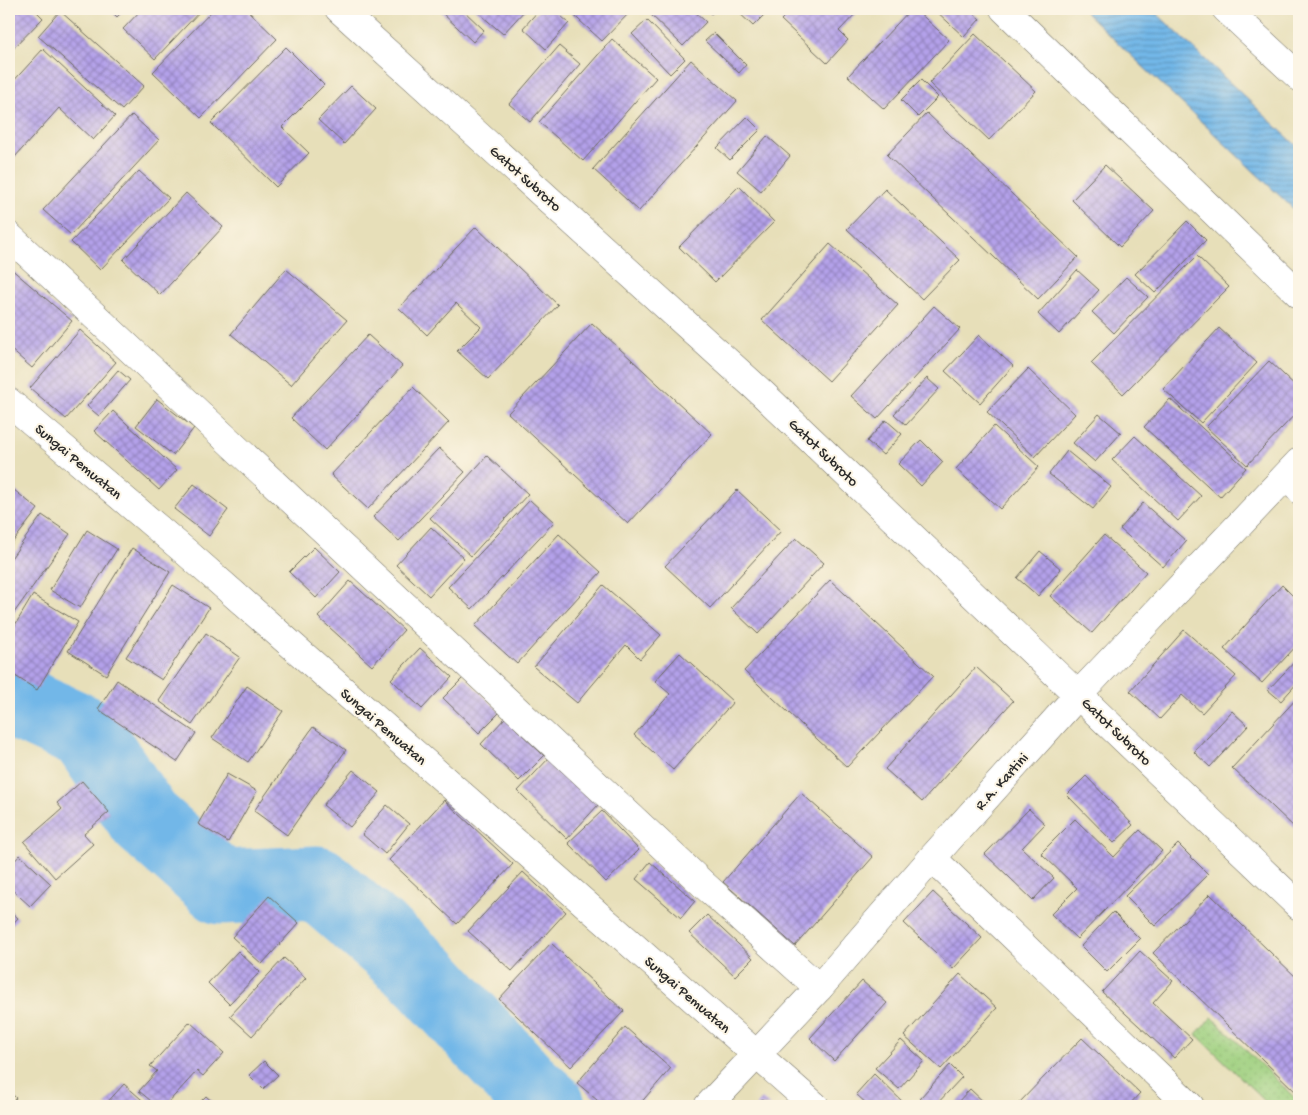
<svg xmlns="http://www.w3.org/2000/svg" width="1308" height="1115" font-family="'Gochi Hand',sans-serif">
	<defs>
		<pattern id="grass-dots" width="8" height="8" patternUnits="userSpaceOnUse" patternTransform="scale(1.25)"><rect width="8" height="8" fill="#9fd080"/><path d="M2 2h.1M6 6h.1" fill="none" stroke="#89b36f" stroke-width="1.8" stroke-linecap="round"/></pattern>
		<pattern id="water-rules" width="6" height="5" patternUnits="userSpaceOnUse" patternTransform="scale(1.25)"><rect width="6" height="5" fill="#72b7e8"/><path d="M0 2.5h6" fill="none" stroke="#5e95bc"/></pattern>
		<pattern id="building-cross-hatch" width="8" height="8" patternUnits="userSpaceOnUse" patternTransform="scale(1.25)"><rect width="8" height="8" fill="#b4a1ea"/><path d="M0 0l8 8M0 8l8-8" fill="none" stroke="#9383be"/></pattern>
	</defs>
	<rect width="100%" height="100%" fill="#fcf5e5"/>
	<filter id="ink" filterUnits="userSpaceOnUse"><feTurbulence type="fractalNoise" baseFrequency=".02" numOctaves="2"/><feDisplacementMap in="SourceGraphic" scale="10" xChannelSelector="R" yChannelSelector="G"/><feConvolveMatrix kernelMatrix="1 2 1 2 8 2 1 2 1" color-interpolation-filters="sRGB"/></filter>
	<filter id="wash" filterUnits="userSpaceOnUse"><feTurbulence type="fractalNoise" baseFrequency=".0096" numOctaves="4" result="noise"/><feDisplacementMap in="SourceGraphic" scale="20" xChannelSelector="R" yChannelSelector="G"/><feGaussianBlur stdDeviation="1.12" result="paint"/><feColorMatrix in="noise" values="0 0 0 0 0 0 0 0 0 0 0 0 0 0 0 0 0 1.4 0 .05"/><feComposite in="paint" operator="in"/></filter>
	<g filter="url(#wash)">
		<rect width="100%" height="100%" fill="#e7dfb9"/>
		<path fill="url(#grass-dots)" stroke="#657e56" d="M1212,1017l87,85v4h-29l-74,-72z"/>
		<path fill="url(#water-rules)" stroke="#4e718a" d="M1082,9h70l147,139v66z"/>
		<g fill="none" stroke-linecap="round" stroke-linejoin="round">
			<path stroke="#72b7e8" stroke-width="75" d="M9,698l78,36 58,86 76,67 96,-4 107,92 105,114 19,17"/>
		</g>
		<g id="blocks">
			<path fill="url(#building-cross-hatch)" d="M9,9h25l9,9 -34,35z
				M109,9h16l-8,8z
				M142,9h60l-47,50 -32,-30z
				M214,9h32l31,30 -76,79 -48,-46z
				M443,9h19l22,21 -11,12 -32,-30z
				M474,9h52l-23,25z
				M540,9h13l16,14 -23,26 -23,-21z
				M567,9h66l-31,32z
				M646,9h46l14,13 -23,24 -37,-36z
				M706,9h10l-5,5z
				M735,9h35l-17,17z
				M792,9h68l-21,22 9,9 -21,23 -46,-43z
				M911,9h4l34,31 -65,69 -36,-33z
				M934,9h35l11,10 -16,18z
				M60,11l84,75 -22,24 -84,-74z
				M647,20l38,39 -15,15 -38,-40z
				M714,33l32,32 -7,8 -34,-32z
				M975,34l61,57 -47,49 -60,-57z
				M612,39l44,39 -73,83 -44,-39z
				M559,46l21,18 -50,58 -21,-18z
				M286,47l38,38 -42,42 27,26 -33,34 -65,-64z
				M43,49l72,67 -22,24 -34,-32 -45,50 -5,-5v-67z
				M691,60l46,41 -98,110 -46,-42z
				M921,80l17,17 -20,20 -17,-17z
				M351,86l25,23 -32,35 -26,-24z
				M927,113l151,144 -40,42 -151,-144z
				M132,115l27,25 -88,95 -28,-25z
				M747,117l13,13 -30,30 -13,-12z
				M767,136l23,20 -29,35 -24,-20z
				M1105,165l49,46 -34,36 -48,-47z
				M139,171l30,27 -69,72 -29,-28z
				M739,186l35,36 -59,60 -36,-35z
				M885,189l75,71 -38,39 -75,-70z
				M186,193l37,34 -63,68 -37,-35z
				M1187,221l19,19 -51,53 -20,-19z
				M476,227l82,78 -70,74 -31,-28 24,-24 -25,-24 -29,32 -28,-27z
				M830,244l68,61 -69,76 -67,-61z
				M1197,256l32,31 -106,107 -32,-31z
				M9,267l63,54 -40,47 -23,-20z
				M286,269l61,51 -56,65 -60,-51z
				M1077,270l22,20 -40,44 -21,-20z
				M1126,277l22,20 -34,36 -22,-21z
				M934,306l26,23 -83,90 -26,-23z
				M592,323l120,111 -84,90 -120,-111z
				M1219,328l38,35 -56,60 -38,-34z
				M80,330l36,32 -50,57 -36,-31z
				M368,335l34,31 -77,84 -34,-32z
				M979,335l34,31 -33,37 -35,-32z
				M1269,361l30,28v21l-52,55 -41,-38z
				M1028,369l47,45 -40,43 -48,-45z
				M118,370l12,10 -31,36 -12,-10z
				M927,378l12,11 -33,36 -12,-11z
				M413,387l36,35 -81,87 -37,-34z
				M157,399l37,29 -21,27 -37,-29z
				M1170,399l76,69 -26,29 -76,-70z
				M113,411l64,59 -18,20 -65,-59z
				M1099,414l22,19 -26,29 -22,-19z
				M886,420l16,14 -19,21 -16,-14z
				M994,426l45,41 -39,42 -44,-40z
				M1135,436l66,60 -23,25 -66,-61z
				M921,440l22,22 -22,24 -23,-22z
				M439,448l26,24 -66,69 -26,-24z
				M1067,451l44,36 -18,22 -44,-35z
				M487,456l41,38 -57,62 -41,-38z
				M194,484l34,26 -19,26 -35,-27z
				M9,486l29,23 -29,38z
				M737,490l44,41 -71,77 -45,-42z
				M530,500l24,22 -82,87 -24,-22z
				M1143,503l43,38 -23,26 -43,-38z
				M42,515l28,19 -61,86v-59z
				M431,527l33,31 -35,38 -33,-31z
				M87,530l30,19 -37,59 -30,-18z
				M559,534l42,38 -84,92 -42,-38z
				M1104,535l42,37 -54,61 -42,-37z
				M796,538l28,25 -66,71 -27,-26z
				M314,547l26,25 -24,26 -27,-26z
				M132,548l38,24 -64,103 -38,-24z
				M1040,551l21,18 -23,27 -21,-18z
				M830,580l103,96 -86,91 -103,-96z
				M350,581l54,49 -32,36 -54,-49z
				M173,585l36,23 -47,72 -36,-23z
				M603,585l58,50 -21,24 -14,-14 -49,58 -43,-36z
				M1282,585l17,17v41l-37,40 -38,-34z
				M33,595l45,27 -41,68 -28,-18v-37z
				M1184,630l52,46 -34,37 -20,-18 -22,24 -30,-28z
				M206,633l34,24 -48,68 -33,-24z
				M420,648l32,29 -30,32 -31,-30z
				M680,653l53,49 -60,68 -39,-35 36,-41 -15,-13z
				M1299,657v24l-18,20 -13,-11z
				M976,667l37,34 -91,101 -37,-33z
				M464,677l36,35 -21,21 -36,-35z
				M117,680l79,53 -19,29 -79,-53z
				M247,686l36,25 -35,51 -36,-24z
				M1299,696v128l-4,4 -63,-60z
				M1232,711l16,15 -38,41 -16,-15z
				M505,718l39,38 -25,25 -38,-37z
				M313,727l33,23 -59,85 -33,-24z
				M550,757l49,47 -32,35 -49,-48z
				M353,770l27,22 -30,35 -27,-22z
				M227,774l30,17 -29,51 -30,-18z
				M1086,776l47,49 -19,18 -47,-48z
				M82,781l27,31 -25,22 9,10 -38,34 -31,-36 38,-33 -5,-6z
				M801,793l72,64 -78,89 -72,-64z
				M444,800l69,64 -56,60 -68,-64z
				M387,805l22,19 -24,30 -23,-20z
				M1029,809l16,15 -23,24 32,30 -21,22 -48,-46z
				M602,811l37,39 -33,32 -38,-39z
				M1075,819l39,38 26,-27 22,21 -85,88 -26,-25 26,-26 -36,-35z
				M1178,844l30,30 -53,52 -30,-30z
				M20,855l31,29 -21,22 -21,-19v-20z
				M650,862l45,39 -14,17 -45,-39z
				M523,872l43,40 -54,59 -44,-40z
				M933,892l49,46 -29,31 -49,-46z
				M1210,894l89,86v115l-146,-142z
				M269,896l30,27 -37,41 -30,-27z
				M9,910l9,8 -9,10z
				M1113,912l27,27 -33,33 -26,-26z
				M707,915l46,43 -18,18 -46,-43z
				M551,943l73,68 -53,56 -72,-68z
				M238,951l22,21 -31,32 -21,-21z
				M1140,951l33,30 -20,22 39,36 -18,19 -72,-66z
				M284,958l22,20 -54,58 -22,-20z
				M960,974l37,34 -56,61 -37,-33z
				M862,981l25,22 -53,58 -24,-23z
				M190,1022l34,31 -21,23 -6,-5 -32,35h-8l-18,-15 18,-20 -7,-5z
				M625,1027l46,41 -33,38h-34l-27,-23z
				M1082,1038l58,55 -12,13h-112z
				M901,1040l23,21 -25,28 -24,-21z
				M264,1061l14,14 -15,14 -14,-14z
				M950,1065l12,12 -27,29h-7l-8,-8z
				M874,1074l33,32h-38l-13,-12z
				M124,1084l25,22h-45z
				M970,1089l18,17h-32l-1,-1z
				M9,1091l7,7 -7,8z
				M206,1096l11,10h-21z
				M762,1099l9,7h-16z"/>
		</g>
	</g>
	<g filter="url(#ink)">
		<use href="#blocks" fill-opacity="0" stroke="#6d6a5d" stroke-width="1"/>
		<g fill="none" stroke-linecap="round" stroke-linejoin="round">
			<g stroke="#6d6a5d" stroke-width="19">
				<path id="service" d="M1284,478l15,18"/>
			</g>
			<g stroke="#6d6a5d" stroke-width="29">
				<path id="minor" d="M1004,9l295,285
					M9,236l694,648 116,104
					M9,402l177,150 629,554
					M932,858l258,248"/>
			</g>
			<g stroke="#6d6a5d" stroke-width="29">
				<path id="tertiary" d="M339,9l425,386 535,511
					M1226,9l73,68
					M708,1106l111,-118 113,-130 147,-164 220,-232"/>
			</g>
			<use href="#service" stroke="#fff" stroke-width="18"/>
			<use href="#minor" stroke="#fff" stroke-width="28"/>
			<use href="#tertiary" stroke="#fff" stroke-width="28"/>
		</g>
	</g>
	<g text-anchor="middle" stroke-width="4" stroke-linejoin="round" paint-order="stroke">
		<g font-size="15" fill="#2b2b2b" stroke="#fcf5e5">
			<text transform="translate(526 178) rotate(42)" y="5">Gatot Subroto</text>
			<text transform="translate(824 452) rotate(44)" y="5">Gatot Subroto</text>
			<text transform="translate(79 461) rotate(40)" y="5">Sungai Pemuatan</text>
			<text transform="translate(384 726) rotate(41)" y="5">Sungai Pemuatan</text>
			<text transform="translate(1117 731) rotate(44)" y="5">Gatot Subroto</text>
			<text transform="translate(1001 781) rotate(-48)" y="5">R.A. Kartini</text>
			<text transform="translate(688 994) rotate(41)" y="5">Sungai Pemuatan</text>
		</g>
	</g>
	<rect width="1308" height="1115" fill="none" stroke="#fcf5e5" stroke-width="30"/>
</svg>
